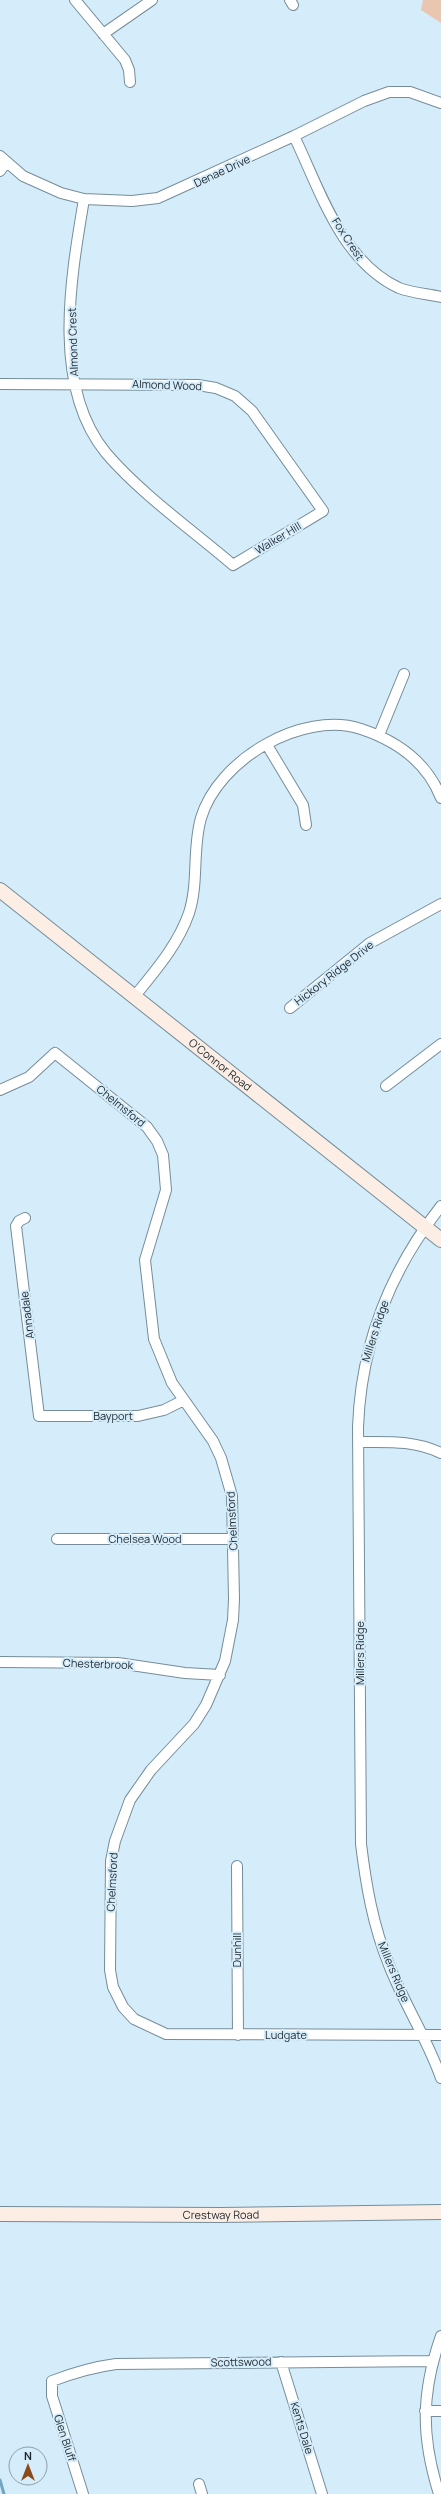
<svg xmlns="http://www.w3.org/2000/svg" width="441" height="2494" font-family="Manrope,sans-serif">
	<rect width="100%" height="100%" fill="#d5edfb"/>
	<path fill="#e9c6af" d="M423,0h18v23l-20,-13z"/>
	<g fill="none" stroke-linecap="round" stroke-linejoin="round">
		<path stroke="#73a5c2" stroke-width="3" d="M0,2480l4,14"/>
		<g stroke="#768c99" stroke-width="12">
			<path id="minor" d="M75,0l50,60 4,10 1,12
				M290,0l3,5
				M103,34l49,-34
				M294,136c26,54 47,125 105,152 13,5 29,6 42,9
				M0,156l23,20 38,17 23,6 48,2 26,-3 136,-62 70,-35 25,-9h21l31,11
				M0,171l6,-8
				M0,384l198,1 18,3 19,8 17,15 71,100 -90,54c-41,-35 -93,-72 -127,-112 -55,-67 -35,-176 -22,-254
				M379,735l25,-61
				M267,745l36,60 3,20
				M134,997c21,-26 44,-52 55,-84 10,-31 3,-64 12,-95 17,-58 101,-108 160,-89 36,12 66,33 80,69
				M290,1008l80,-65 71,-39
				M386,1086l55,-42
				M0,1090l29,-13 26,-24 92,74 10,14 6,14 3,35 -21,70 9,79 18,44 41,58 8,17 11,38 2,103 -1,21 -8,41 -19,44 -12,19 -43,46 -21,30 -15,41 -4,20 -1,109 3,17 10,20 11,12 32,15 275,1
				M441,1206c-51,65 -80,138 -83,221l3,417c5,41 12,82 28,121 15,39 38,73 52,113
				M25,1218l-6,3 -3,5 23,190h99l26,-6 20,-10
				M359,1442c29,0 55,-2 82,11
				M57,1539h176
				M0,1662l118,1 67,10 35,2
				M237,1866l1,169
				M281,2362l41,132
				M425,2411h16
				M199,2484l3,10
				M83,2494l-31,-98v-15c21,-8 41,-14 64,-17l317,-3
				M439,2494c-18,-57 -18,-101 2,-158"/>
		</g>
		<g stroke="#768c99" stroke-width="16">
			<g id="secondary">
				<path id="s1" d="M0,890l441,350"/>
				<path id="s2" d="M0,2214l221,1 220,-3"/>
			</g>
		</g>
		<use href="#minor" stroke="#fff" stroke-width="10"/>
		<use href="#secondary" stroke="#fceee5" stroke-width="14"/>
	</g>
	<g text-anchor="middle" stroke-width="4" stroke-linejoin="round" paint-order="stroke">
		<g font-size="11" fill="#1d262c" stroke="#d5edfb">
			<text transform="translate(222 171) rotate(-25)" y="4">Denae Drive</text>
			<text transform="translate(348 239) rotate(57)" y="4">Fox Crest</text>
			<text transform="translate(73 342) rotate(-92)" y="4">Almond Crest</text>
			<text transform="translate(167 385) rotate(2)" y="4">Almond Wood</text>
			<text transform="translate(278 538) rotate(-31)" y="4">Walker Hill</text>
			<text transform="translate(334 973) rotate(-38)" y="4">Hickory Ridge Drive</text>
			<text dy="4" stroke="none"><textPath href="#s1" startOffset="281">O'Connor Road</textPath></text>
			<text transform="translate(121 1106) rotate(39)" y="4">Chelmsford</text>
			<text transform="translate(27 1315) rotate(-97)" y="4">Annadale</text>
			<text transform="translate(375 1331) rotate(-72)" y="4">Millers Ridge</text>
			<text x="113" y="1420">Bayport</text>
			<text transform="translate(232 1521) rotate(-93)" y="4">Chelmsford</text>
			<text x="145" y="1543">Chelsea Wood</text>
			<text transform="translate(360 1653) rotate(-90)" y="4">Millers Ridge</text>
			<text transform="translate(98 1664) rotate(2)" y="4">Chesterbrook</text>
			<text transform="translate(112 1882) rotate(-87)" y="4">Chelmsford</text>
			<text transform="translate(237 1950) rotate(-90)" y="4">Dunhill</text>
			<text transform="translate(394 1972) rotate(67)" y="4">Millers Ridge</text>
			<text x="286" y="2039">Ludgate</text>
			<text dy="4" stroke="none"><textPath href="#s2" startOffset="221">Crestway Road</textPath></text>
			<text transform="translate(241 2362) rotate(-1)" y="4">Scottswood</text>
			<text transform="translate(302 2428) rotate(73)" y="4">Kents Dale</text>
			<text transform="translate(65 2438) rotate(72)" y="4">Glen Bluff</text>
		</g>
	</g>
	<g transform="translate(28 2466)"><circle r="19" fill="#d5edfb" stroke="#8b9da8"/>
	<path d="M0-3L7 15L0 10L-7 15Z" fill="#8b4a17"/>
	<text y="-6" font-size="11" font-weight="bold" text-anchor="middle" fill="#1d262c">N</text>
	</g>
</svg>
